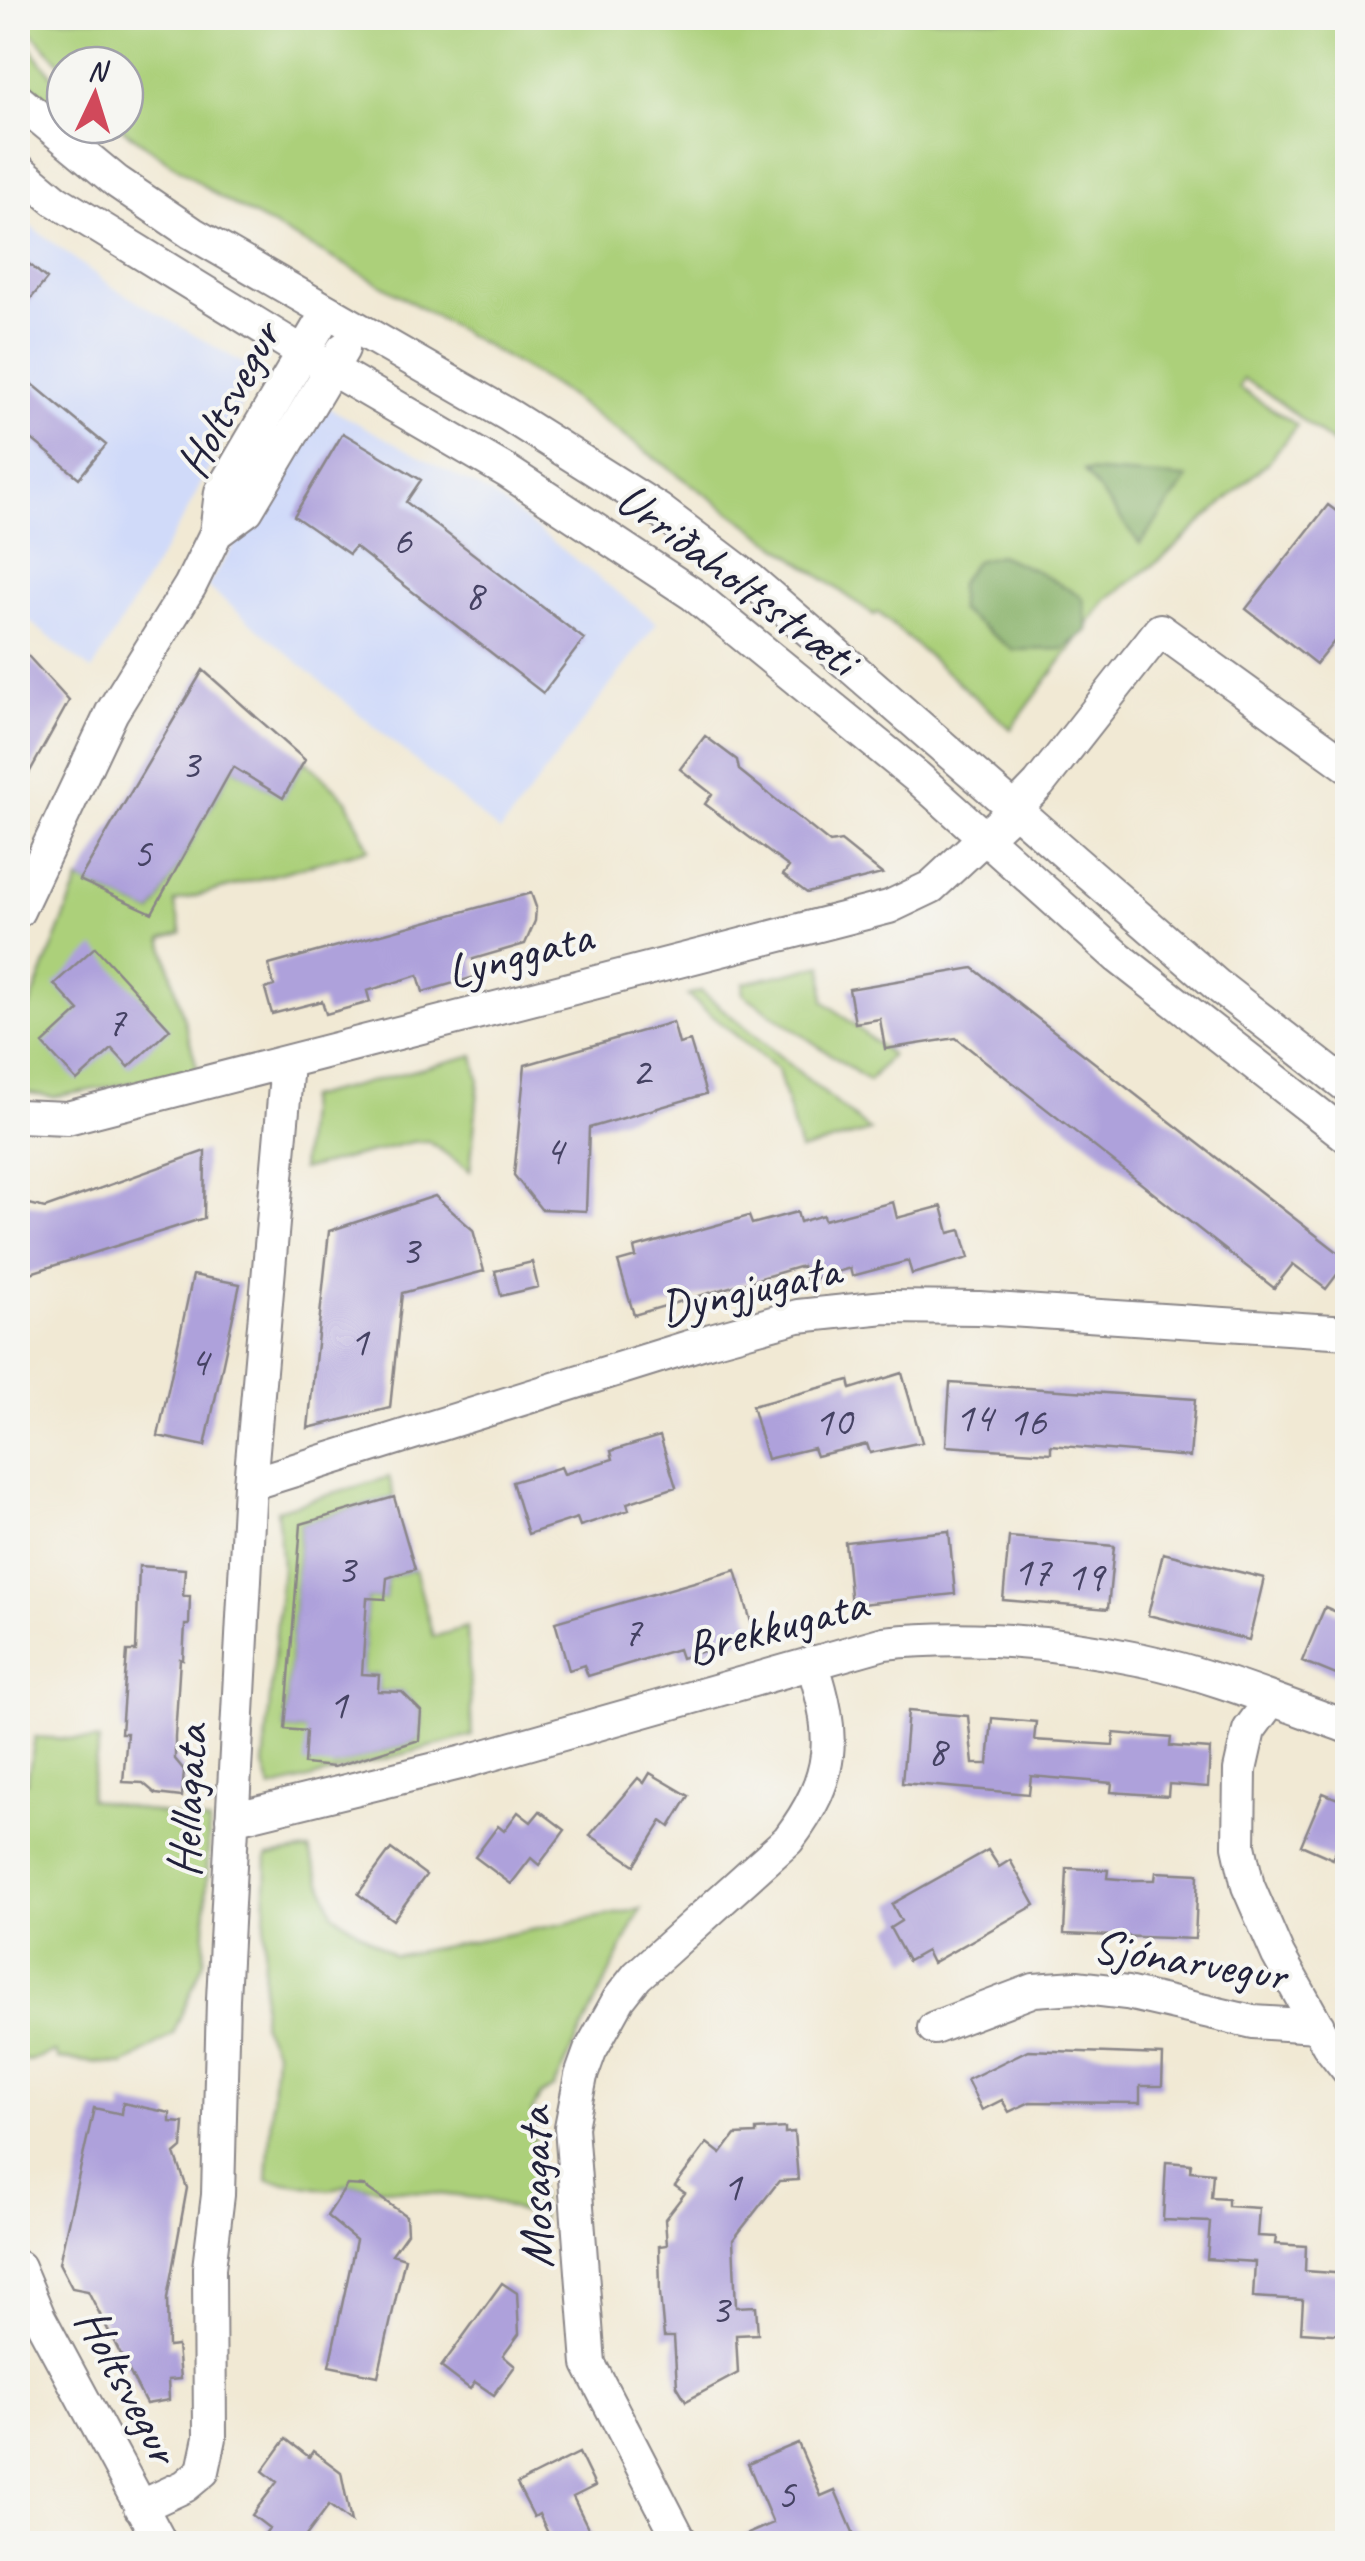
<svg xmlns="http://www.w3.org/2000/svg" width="1365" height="2561" font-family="Caveat,sans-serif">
	<rect width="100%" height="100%" fill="#f6f6f2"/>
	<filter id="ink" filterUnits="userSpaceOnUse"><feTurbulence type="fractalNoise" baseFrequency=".01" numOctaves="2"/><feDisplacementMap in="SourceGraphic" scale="20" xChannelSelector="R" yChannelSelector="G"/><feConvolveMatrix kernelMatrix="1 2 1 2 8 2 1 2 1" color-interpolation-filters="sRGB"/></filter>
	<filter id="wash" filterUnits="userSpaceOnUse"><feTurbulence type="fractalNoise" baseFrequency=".0048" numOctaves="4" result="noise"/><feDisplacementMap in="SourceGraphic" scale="40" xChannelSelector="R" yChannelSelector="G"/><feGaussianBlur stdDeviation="2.25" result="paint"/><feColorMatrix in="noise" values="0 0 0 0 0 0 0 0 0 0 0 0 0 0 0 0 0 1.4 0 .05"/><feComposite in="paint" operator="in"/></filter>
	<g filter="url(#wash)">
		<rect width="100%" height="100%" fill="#f1e9d4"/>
		<path fill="#d0daf9" d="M18,217l96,71 144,84 -72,141 -94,158 -74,-59z
			M327,407l165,88 165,128 -157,209 -293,-246z"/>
		<path fill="#acd07a" stroke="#67795a" stroke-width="2.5" d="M18,18h391l25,5 -8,-5h921v436l-80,-61 -24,-14 -4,9 58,37 -28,36 -105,96 -58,43 -95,129 -133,-117 -4,3 -318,-228 -188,-110 -149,-80 -102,-72h8v-60h-60v3z
			M18,31l47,62v24l-47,-45z
			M305,760l42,40 22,49 -195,53 8,31 -20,6 36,132 -145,26 -35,-6v-55l61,-156 73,33 81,-146 50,30z
			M823,965l1,36 67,54 -22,26 -126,-87 1,-11z
			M701,991l169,140 -70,20 -22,-81 -91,-75z
			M474,1055l5,25 -9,91 -42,-30 -16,1 -111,28 6,-72z
			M389,1477l5,20 -93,27 -16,205 21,2 28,36 85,-27 2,-29 -19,-19 -24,-1v-16l-16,-1 5,-76 18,1 2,-21 28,-9 18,68 34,-10 5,109 -201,53 -7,-23 18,-200 -5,-56z
			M35,1737l64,4 -10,58 120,24 -5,138 -31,73 -49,31 -66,-6 -3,-7 -27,9 -10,-3v-276h9z
			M309,1850l24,63 61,43 247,-47 -87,179 -14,8 -8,16 9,107 -56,-20 -121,-13 -17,-1 -18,5 -62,-10 8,-129 -13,-26 5,-169z"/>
		<path fill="#89b26a" stroke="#566a52" stroke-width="2.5" d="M1084,471l104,7 -48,66z
			M999,555l40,17 44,26 5,32 -25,19 -50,1 -54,-40v-27l16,-22z"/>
		<g id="blocks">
			<path fill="#aea1db" d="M18,255l29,24 -29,35z
				M18,372l88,73 -27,33 -61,-50z
				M343,433l78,47 -15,22 178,137 -41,54 -188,-146 -6,7 -55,-38z
				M1328,505l20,15v104l-32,40 -70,-55z
				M18,645l51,56 -51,92z
				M203,670l102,90 -22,38 -50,-31 -81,146 -73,-33z
				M705,736l32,24 2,10 91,73 11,-2 41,33 -75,19 -24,-18 6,-8 -84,-63 7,-10 -32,-25z
				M531,893l5,14 -1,14 -10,23 -52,15 5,17 -55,16 -5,-17 -51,16 3,11 -44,12 -4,-13 -50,13 -7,-25 9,-3 -5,-21z
				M95,947l75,82 -41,38 -17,-18 -35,32 -34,-37 36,-33 -25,-27z
				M973,968l375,292 -22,29 -33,-25 -19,24 -318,-250 -71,11 -5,-30 -25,4 -6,-34z
				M673,1022l6,22 11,-3 16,53 -117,34 -3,83 -45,-2 -27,-34 11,-110z
				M205,1151l-1,67 -186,59v-76l27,7z
				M435,1196l38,34 11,41 -82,22 -12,115 -82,20 21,-197z
				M893,1202l4,16 45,-12 7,27 12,-3 8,28 -57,16 -4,-13 -56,15 -2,-8 -43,13 -5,-15 -168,49 -16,-53 18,-5 -2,-9 115,-32 3,8 45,-12 3,10 23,-7 1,5z
				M532,1262l6,25 -37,9 -6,-25z
				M193,1275l47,9 -35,162 -47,-10z
				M902,1373l20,69 -52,11 -3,-9 -51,12 -3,-8 -46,11 -15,-53 97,-26 2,9z
				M950,1383l245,16 -5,58 -139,-12v8l-105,-7z
				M660,1436l16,51 -49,16 2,7 -49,16 -3,-8 -49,16 -16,-52 49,-15 3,7 49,-15 -2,-8z
				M394,1497l21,72 -28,9 -2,21 -18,-1 -5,76 17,1 -1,16 24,1 19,19 -2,29 -85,27 -30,-3 2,-33 -21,-2 16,-205z
				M949,1531l6,63 -104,11 -6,-63z
				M1009,1537l105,9 -6,63 -105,-9z
				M1163,1553l101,25 -15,62 -101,-25z
				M139,1566l46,3 -2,27h7l-1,29h-4l-2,35 -3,-1 -5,78v22l9,11 -2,27 -26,-3 -13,-11 -20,-1 4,-49h-6l6,-82h9z
				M736,1570l19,66 -74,22 -3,-9 -90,27 -4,-11 -15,5 -14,-48z
				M1325,1607l23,10v63l-46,-19z
				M908,1711l60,5 5,48h15l4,-46 44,4 -2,18 79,5 1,-12 57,5 -1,8 40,3 -2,38 -39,-3 -1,12 -57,-4 1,-9 -81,-7 -2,18 -127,-11z
				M650,1773l39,23 -19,31 -8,-6 -27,44 -45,-30 48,-57 6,5z
				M1323,1793l25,10v49l-11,-4 -4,11 -32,-14z
				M540,1811l25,19 -26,35 -8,-7 -20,26 -36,-27 23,-31 6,5 14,-19 13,10z
				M391,1849l35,26 -33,45 -35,-26z
				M988,1850l11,17 11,-7 25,45 -103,58 -6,-12 -18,10 -18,-33 11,-7 -9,-17z
				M1067,1868l41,2 -1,8 24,2h24l1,-8 42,2 -3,65 -131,-5z
				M1028,2050l135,5 -1,31h-22v17l-110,-1 -21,10 -7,-12 -20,10 -15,-30z
				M123,2103l47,10v9l14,1 -2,25 -7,6 12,34 -20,110 1,49 9,-1 3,33 -12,1 1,20 -23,4 -58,-113 -16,-3 -13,-25 35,-155 28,6z
				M785,2128v5l9,-1 4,48 -19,1 -46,59 3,67 20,-1 2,28 -22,1 2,38 -52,28 -9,-15 -3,-49h-10l-4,-44 -1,-47 8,-1 -2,-26 20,-26 -10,-7 32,-43 14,11 14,-19 21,-1v-4z
				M1166,2162l25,2 -1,7 23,2 -2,25 17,1v7l31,2 -2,28 19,1 -1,7 31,2 -1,25 43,3v61l-47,-3 2,-32 -50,-3 2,-35 -48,-3 3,-37 -47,-2z
				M347,2185l17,1 42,30 1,17 -15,21 13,4 -27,118 -49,-10 27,-126 -29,-24z
				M502,2283l15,10 2,41 -16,22 12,10 -21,29 -19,-13 -5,7 -29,-22z
				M286,2439l23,18 4,-6 28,21 10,50 -22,-17 -29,39h-42l11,-16 -17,-13 25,-33 -14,-11z
				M798,2443l23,53 14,-6 23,54h-134l49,-21 -25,-59z
				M579,2453l16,33 -22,11 23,47h-43l-14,-30 -5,3 -17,-33z"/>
		</g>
	</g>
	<g filter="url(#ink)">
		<use href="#blocks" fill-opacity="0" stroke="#8a8688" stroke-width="2.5"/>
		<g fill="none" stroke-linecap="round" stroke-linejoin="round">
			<g stroke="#8a8688" stroke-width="36">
				<path id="minor" d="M18,100l99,82 75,51 318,183 149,94 92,70 467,406 130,101
					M18,169l37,31 249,153 204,119 186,123 223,182 201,180 230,180
					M216,533l31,-23 96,-161
					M18,911l94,-199 78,-126 26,-53 5,-41 106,-180
					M18,1116l49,2 822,-211 42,-20 83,-77 25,-26 121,-154 188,136
					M250,1484l461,-144 87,-24 87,-9 94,1 369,24
					M1271,1700l-22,30 -9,40 -1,76 9,40 30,69 50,90 20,25
					M232,1819l232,-57 420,-119c87,-9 173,-1 259,17 67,14 140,44 205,67
					M934,2028l100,-38 42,-3 51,6 126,29 65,4
					M18,2267l21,50 122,227
					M140,2507l45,-21 18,-15 7,-33 -1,-170 9,-73 5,-196 27,-515 37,-420
					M682,2544l-93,-180 -18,-237 10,-51 9,-25 29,-52 18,-23 151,-136c48,-64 48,-104 24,-178"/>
			</g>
			<use href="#minor" stroke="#fff" stroke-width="32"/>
		</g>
	</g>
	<g text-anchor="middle" stroke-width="8" stroke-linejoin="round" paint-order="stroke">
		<g font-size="42" fill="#454263">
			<text x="402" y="554">6</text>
			<text x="474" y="609">8</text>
			<text x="190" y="778">3</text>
			<text x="142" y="867">5</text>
			<text x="116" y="1035">7</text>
			<text x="641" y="1085">2</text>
			<text x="554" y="1164">4</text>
			<text x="410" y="1264">3</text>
			<text x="359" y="1355">1</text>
			<text x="199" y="1375">4</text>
			<text x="974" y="1431">14</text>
			<text x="833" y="1435">10</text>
			<text x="1027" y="1435">16</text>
			<text x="346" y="1583">3</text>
			<text x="1032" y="1585">17</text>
			<text x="1085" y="1590">19</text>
			<text x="632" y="1645">7</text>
			<text x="338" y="1718">1</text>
			<text x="937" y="1765">8</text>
			<text x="732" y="2200">1</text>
			<text x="720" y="2323">3</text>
			<text x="786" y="2508">5</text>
		</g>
		<g font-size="48" fill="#22223b" stroke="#f6f6f2">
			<text transform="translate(227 399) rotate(-62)" y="17">Holtsvegur</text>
			<text transform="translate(738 578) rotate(37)" y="17">Urriðaholtsstræti</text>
			<text transform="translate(519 953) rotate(-15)" y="17">Lynggata</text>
			<text transform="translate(749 1288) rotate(-13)" y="17">Dyngjugata</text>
			<text transform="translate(776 1625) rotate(-15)" y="17">Brekkugata</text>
			<text transform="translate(186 1801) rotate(-87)" y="17">Hellagata</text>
			<text transform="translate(1190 1959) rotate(9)" y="17">Sjónarvegur</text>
			<text transform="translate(534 2188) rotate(-91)" y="17">Mosagata</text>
			<text transform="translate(129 2385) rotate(62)" y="17">Holtsvegur</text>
		</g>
	</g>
	<rect width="1365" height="2561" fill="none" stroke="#f6f6f2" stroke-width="60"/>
	<g transform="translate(95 95) rotate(4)"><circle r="48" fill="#f6f6f2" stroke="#a1a1a9" stroke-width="2.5"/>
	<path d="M0-8L18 38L0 25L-18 38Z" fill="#d1495b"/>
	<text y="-15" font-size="28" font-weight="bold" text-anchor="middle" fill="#22223b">N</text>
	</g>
</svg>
